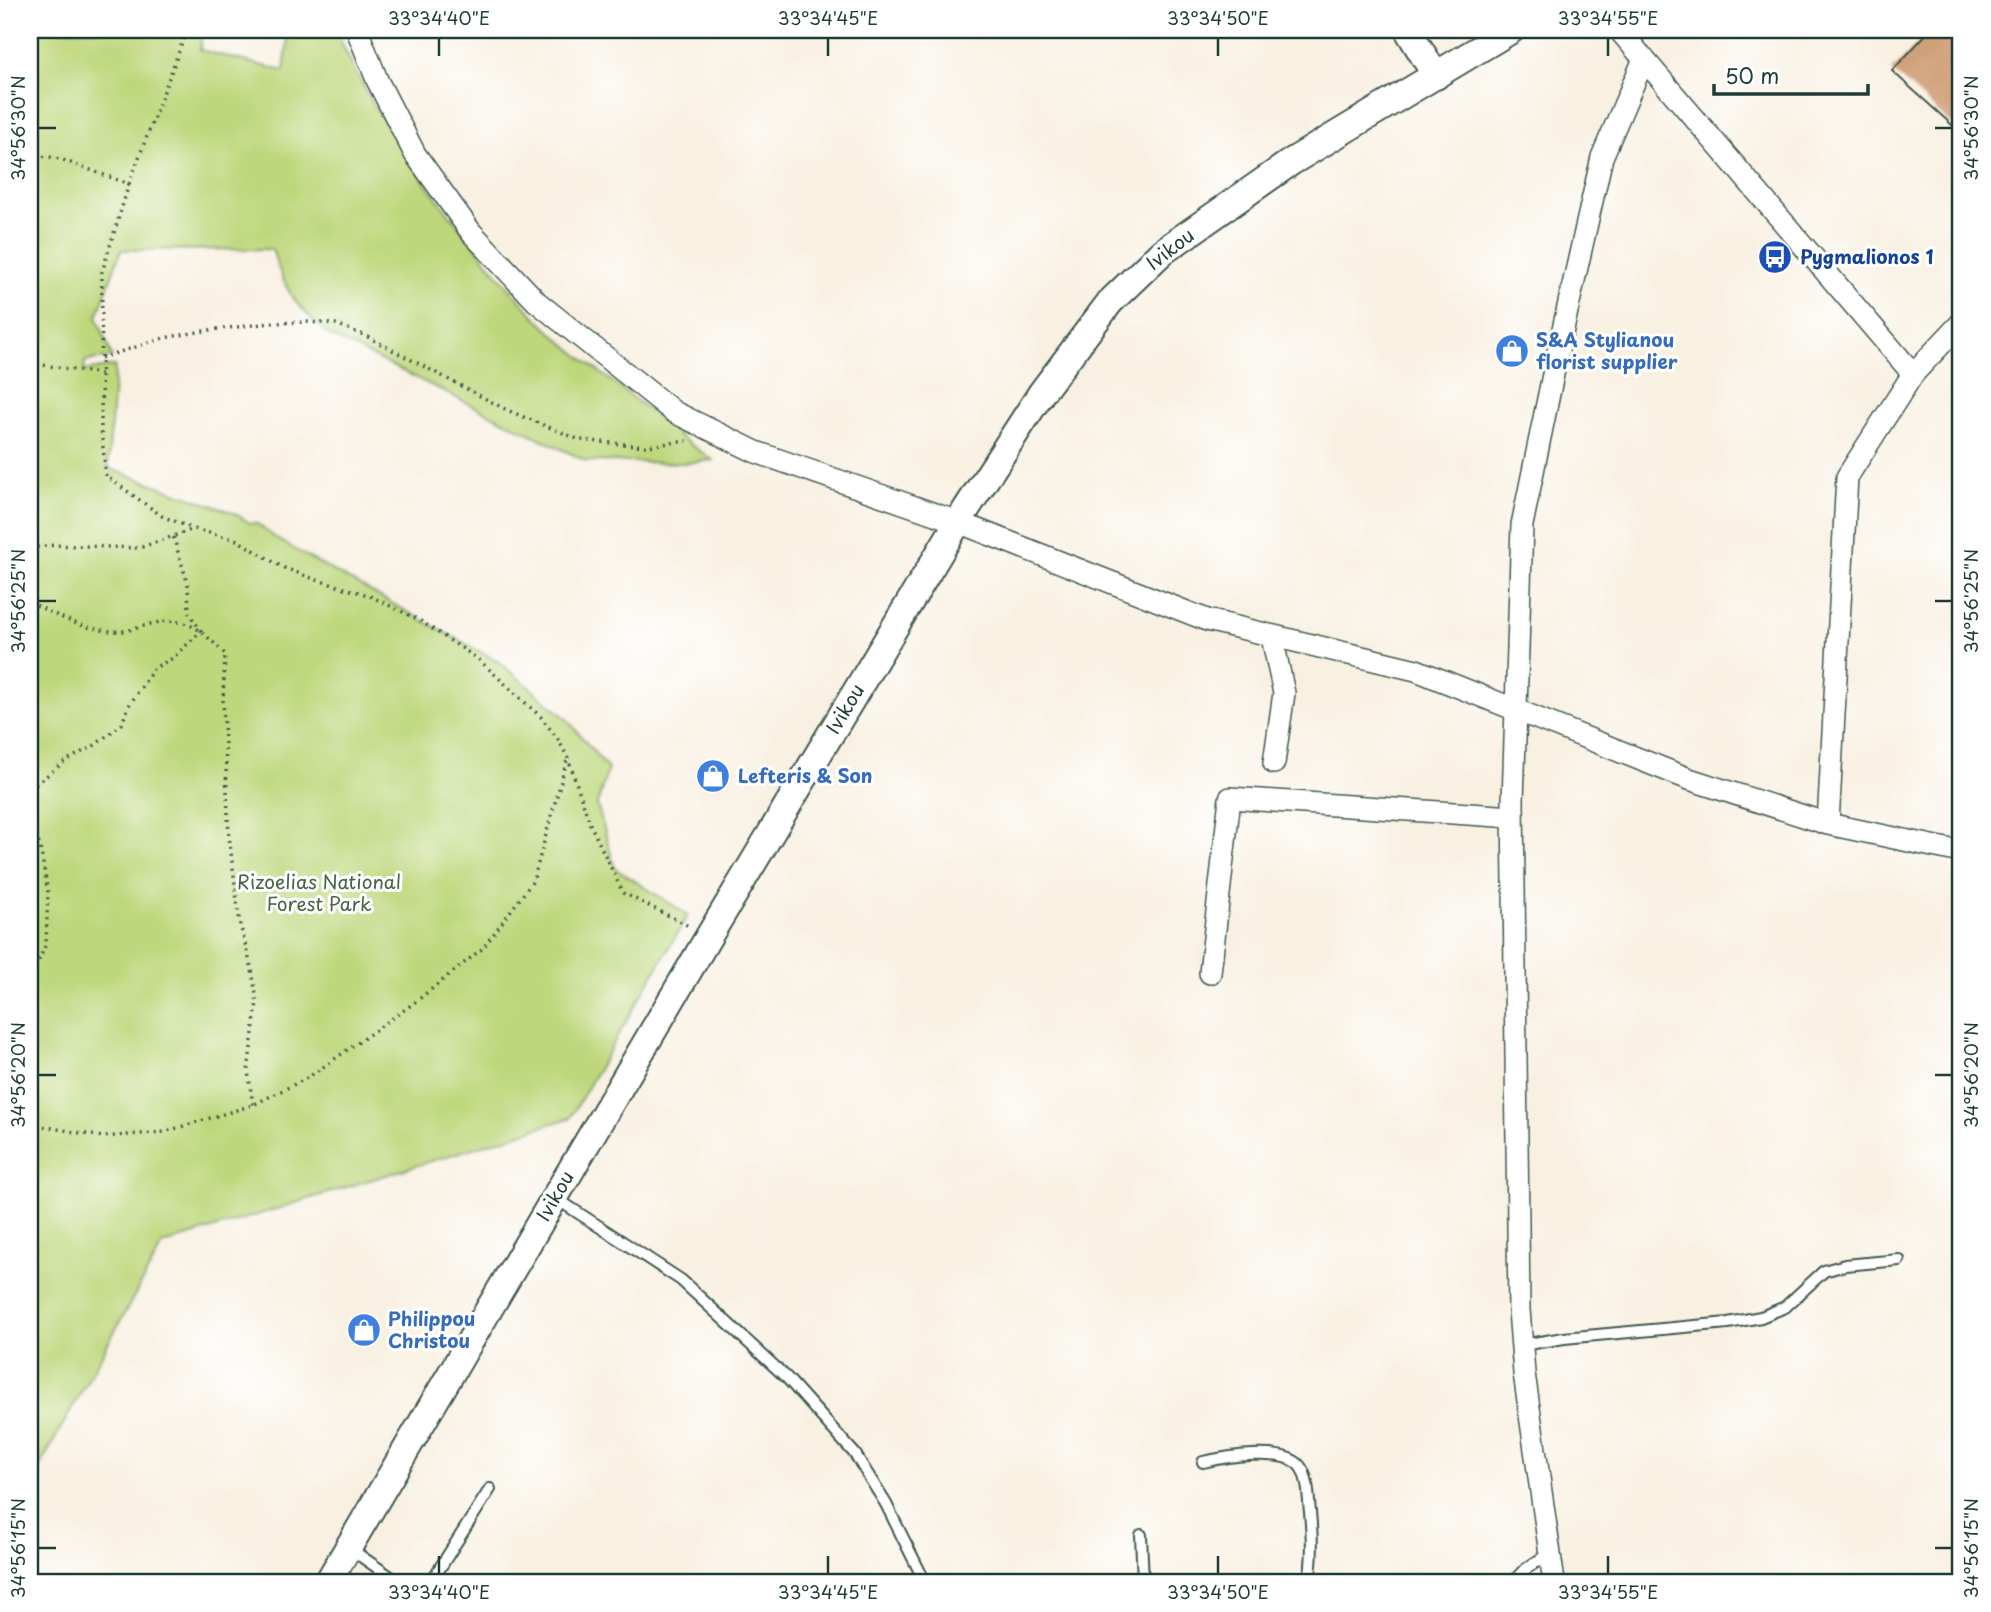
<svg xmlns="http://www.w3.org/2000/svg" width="1991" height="1612" font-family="'Playpen Sans',sans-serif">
	<rect width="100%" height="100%" fill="#fff"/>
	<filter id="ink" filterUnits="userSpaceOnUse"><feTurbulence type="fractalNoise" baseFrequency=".0143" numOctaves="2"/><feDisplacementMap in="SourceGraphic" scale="14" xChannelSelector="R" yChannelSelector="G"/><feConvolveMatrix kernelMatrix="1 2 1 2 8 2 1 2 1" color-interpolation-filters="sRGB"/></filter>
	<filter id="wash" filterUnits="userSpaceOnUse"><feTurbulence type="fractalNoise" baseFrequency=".00686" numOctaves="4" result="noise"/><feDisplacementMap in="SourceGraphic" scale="28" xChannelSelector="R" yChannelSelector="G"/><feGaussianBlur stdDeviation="1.57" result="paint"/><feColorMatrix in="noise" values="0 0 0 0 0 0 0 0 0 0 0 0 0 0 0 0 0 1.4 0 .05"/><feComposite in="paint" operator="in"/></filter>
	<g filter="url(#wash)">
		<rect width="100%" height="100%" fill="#f8f0e1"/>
		<path fill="#bed77c" stroke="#6e8a58" stroke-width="2" d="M30,30h172l-2,20 84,21 5,-41h47c33,78 84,149 137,214 27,33 54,67 86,95 39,33 81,64 121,95l-3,1 36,25 -27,3 -100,-2 -256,-125c-35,-32 -44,-41 -58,-87l-151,1 -24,67 15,40 -27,4 -1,10 31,-5 -7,102 126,45 16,10h6l21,16 43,25 179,98 67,56 42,51 -11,35 18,64 73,47 -118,203 -407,126 -133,240z"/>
		<g id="blocks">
			<path fill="#d0a079" d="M1930,30h31v103l-69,-62z"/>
		</g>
	</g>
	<g filter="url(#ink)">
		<use href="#blocks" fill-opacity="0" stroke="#40584e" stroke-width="2"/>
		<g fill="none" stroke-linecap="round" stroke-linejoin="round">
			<g stroke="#40584e" stroke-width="14">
				<path id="service" d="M554,1197l127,83 106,98 68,76 31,50 39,78
					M1522,1345l42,-7 164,-15 33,-6 24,-10 39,-36 21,-6 54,-5
					M1203,1462c22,-5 79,-15 96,3 10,11 9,32 11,47 2,21 4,49 -2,70
					M1141,1535l2,47
					M349,1548l49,34
					M431,1582l59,-93
					M1514,1582l13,-14 23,-15"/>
			</g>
			<g stroke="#40584e" stroke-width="24">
				<path id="minor" d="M357,30l21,52 37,72 56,78 66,70 137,110 82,40 202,70 249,98 209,50 273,109 139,45 133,28
					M1619,30l294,344
					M1272,637l12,56 -10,70
					M1828,824l19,-347 66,-103 48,-51
					M1210,973l20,-175 283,19
					M1554,1582l-30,-209 -5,-63 -6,-509 9,-276 34,-165 46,-203 42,-98"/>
			</g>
			<g stroke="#40584e" stroke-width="30">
				<path id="tertiary" d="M1408,30l28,46
					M328,1582l381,-646 249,-414 84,-130 68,-90 52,-50 129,-90 220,-132"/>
			</g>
			<path stroke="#40584e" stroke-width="3.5" stroke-dasharray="2 5" stroke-linecap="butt" d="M30,162l15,-6 15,3 69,25 -27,88 -1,156 5,48 56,40 32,13
				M129,184l58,-154
				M101,358l63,-20 45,-8 63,-7 34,-1 30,2 30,12 141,74 73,30 66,6 41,-5
				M30,363l71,11
				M30,548l24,-3 85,3 55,-19 43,11 45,27 35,13 51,15 51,25 59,39 64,59 17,23 9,17 22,66 33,69 66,33
				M30,602c29,15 59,31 93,29 11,-1 21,-6 32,-8 34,-7 47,8 70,31l-2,46 6,136 11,88 12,46 5,32 -9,69 5,34
				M30,789l34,-27 31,-17 27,-21 6,-17 26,-39 19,-10 28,-27 -12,-18 -1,-29 -15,-48
				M30,823l10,23 8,46 -2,52 -16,36
				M30,1124l73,13 61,-5 89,-27 56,-28 105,-74 69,-55 50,-67 34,-121"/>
			<use href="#service" stroke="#fff" stroke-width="10"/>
			<use href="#minor" stroke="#fff" stroke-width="21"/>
			<use href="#tertiary" stroke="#fff" stroke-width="26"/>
		</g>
	</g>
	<path fill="none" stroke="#1f3d34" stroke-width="2.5" d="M439,38v18M828,38v18M1218,38v18M1608,38v18M38,128h18M1935,128h17M38,601h18M1935,601h17M38,1075h18M1935,1075h17M38,1548h18M1935,1548h17M439,1556v18M828,1556v18M1218,1556v18M1608,1556v18"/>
	<defs>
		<g id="bus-disc" transform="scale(1.75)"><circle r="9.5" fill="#1a4fb4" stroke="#fff"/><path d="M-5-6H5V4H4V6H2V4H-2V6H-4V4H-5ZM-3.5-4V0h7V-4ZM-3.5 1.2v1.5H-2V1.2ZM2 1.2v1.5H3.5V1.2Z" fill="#fff"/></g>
		<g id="shop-disc" transform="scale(1.75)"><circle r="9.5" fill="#3f7fe0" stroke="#fff"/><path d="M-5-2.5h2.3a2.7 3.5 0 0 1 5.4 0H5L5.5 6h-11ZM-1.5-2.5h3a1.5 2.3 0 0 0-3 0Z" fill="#fff"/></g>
	</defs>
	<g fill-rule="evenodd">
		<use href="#bus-disc" x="1775" y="257"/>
		<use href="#shop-disc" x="1512" y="351"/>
		<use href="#shop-disc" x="713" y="776"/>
		<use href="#shop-disc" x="364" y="1330"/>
	</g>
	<g text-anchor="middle" stroke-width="6" stroke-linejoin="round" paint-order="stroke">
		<g font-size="19" fill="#1f3d34" stroke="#fff">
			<text transform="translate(1170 249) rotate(-38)" y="7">Ivikou</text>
			<text transform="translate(845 709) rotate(-59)" y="7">Ivikou</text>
			<text transform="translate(555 1196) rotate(-60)" y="7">Ivikou</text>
		</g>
		<g font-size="19" font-weight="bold" fill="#164399" stroke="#fff" text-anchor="start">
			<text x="1800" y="264">Pygmalionos 1</text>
		</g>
		<g font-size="19" font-weight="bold" fill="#366cbe" stroke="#fff" text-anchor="start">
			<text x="1536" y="347">S&amp;A Stylianou<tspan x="1536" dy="22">florist supplier</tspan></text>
			<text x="738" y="783">Lefteris &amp; Son</text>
			<text x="388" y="1326">Philippou<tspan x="388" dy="22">Christou</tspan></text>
		</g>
		<g font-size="19" fill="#476446" stroke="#fff">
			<text x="319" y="889">Rizoelias National<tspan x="319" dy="22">Forest Park</tspan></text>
		</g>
	</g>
	<rect width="1991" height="1612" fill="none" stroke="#fff" stroke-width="77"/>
	<path d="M1714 84v10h154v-10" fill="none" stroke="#1f3d34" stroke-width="3.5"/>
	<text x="1725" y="84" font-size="21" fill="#1f3d34" stroke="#ffffff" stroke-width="5" paint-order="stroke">50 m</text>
	<rect x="38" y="38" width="1914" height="1536" fill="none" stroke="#1f3d34" stroke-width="2.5"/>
	<g font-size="18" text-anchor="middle" fill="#1f3d34">
		<text x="439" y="25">33°34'40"E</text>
		<text x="828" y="25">33°34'45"E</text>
		<text x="1218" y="25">33°34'50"E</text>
		<text x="1608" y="25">33°34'55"E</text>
		<text transform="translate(19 128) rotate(-90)" y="6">34°56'30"N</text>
		<text transform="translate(1972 128) rotate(-90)" y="6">34°56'30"N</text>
		<text transform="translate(19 601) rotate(-90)" y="6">34°56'25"N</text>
		<text transform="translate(1972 601) rotate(-90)" y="6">34°56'25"N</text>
		<text transform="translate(19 1075) rotate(-90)" y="6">34°56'20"N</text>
		<text transform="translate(1972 1075) rotate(-90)" y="6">34°56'20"N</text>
		<text transform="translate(19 1548) rotate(-90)" y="6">34°56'15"N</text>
		<text transform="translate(1972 1548) rotate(-90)" y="6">34°56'15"N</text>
		<text x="439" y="1599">33°34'40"E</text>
		<text x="828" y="1599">33°34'45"E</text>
		<text x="1218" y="1599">33°34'50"E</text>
		<text x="1608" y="1599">33°34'55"E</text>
	</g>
</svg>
